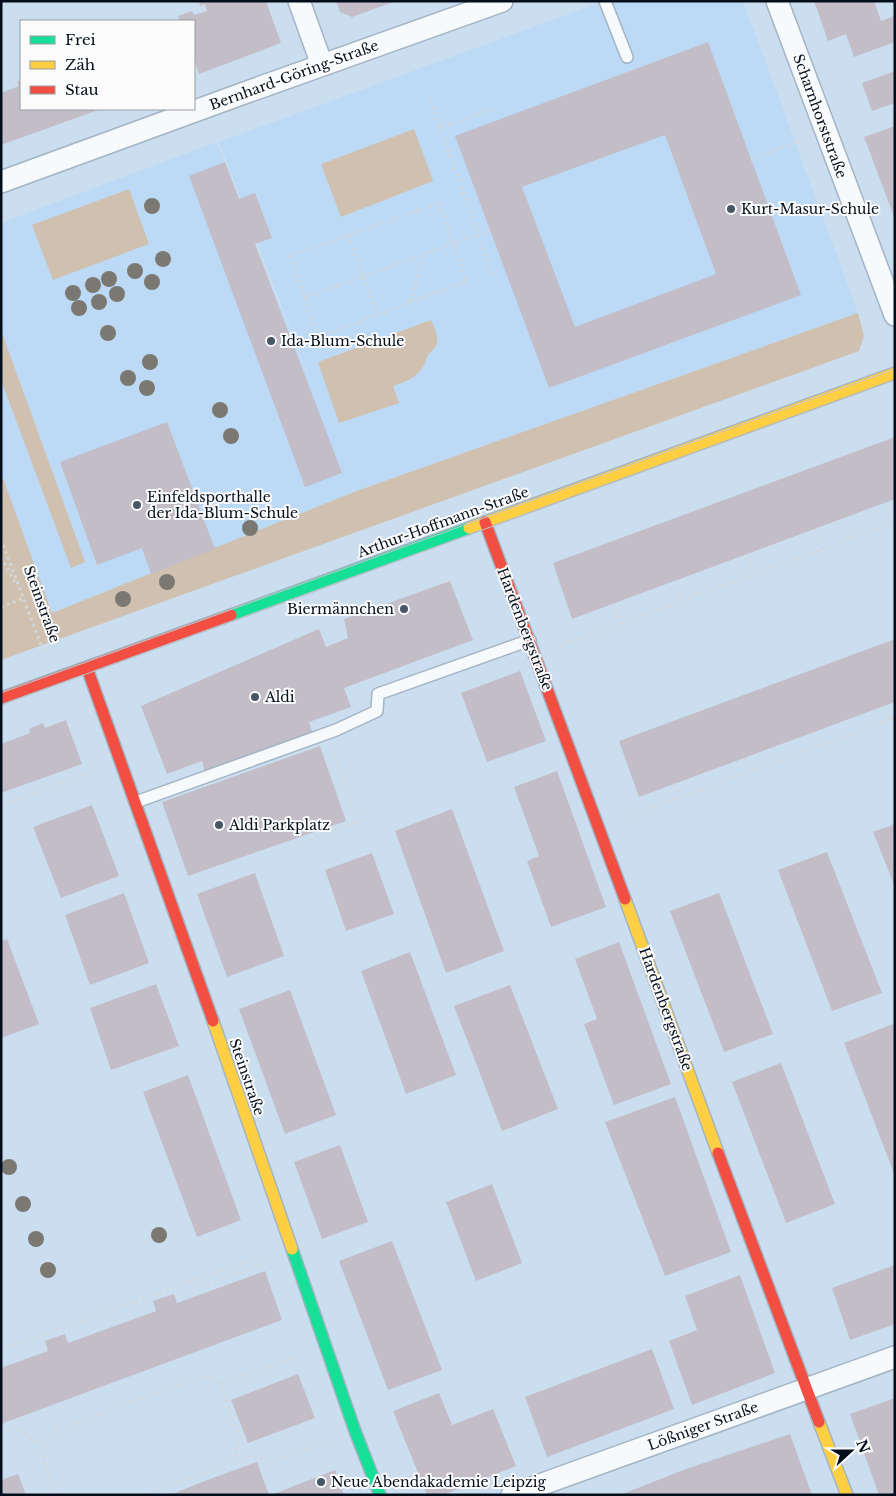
<svg xmlns="http://www.w3.org/2000/svg" width="896" height="1496" viewBox="0 0 896 1496" font-family="'Libre Baskerville',serif">
  <style>
    .built { fill: #bcdaf6 }
    .green { fill: #d0c0af }
    .building { fill: #c3bdc8; fill-rule: evenodd }
    .lines { fill: none; stroke-linecap: round; stroke-linejoin: round }
    .lane-casing { stroke: #a3b4c3; stroke-width: 14 }
    .street-casing { stroke: #a3b4c3; stroke-width: 24 }
    .fast-casing { stroke: #a3b4c3; stroke-width: 14 }
    .slow-casing { stroke: #a3b4c3; stroke-width: 14 }
    .jam-casing { stroke: #a3b4c3; stroke-width: 14 }
    .path { stroke: #d2d8dd; stroke-width: 3; stroke-dasharray: 2.5 4; stroke-linecap: butt }
    .lane { stroke: #f7fafd; stroke-width: 11 }
    .street { stroke: #f7fafd; stroke-width: 21 }
    .fast { stroke: #16e098; stroke-width: 11 }
    .slow { stroke: #ffcf43; stroke-width: 11 }
    .jam { stroke: #f24e42; stroke-width: 11 }
    .tram { stroke: #c0c5cb; stroke-width: 1 }
    .tree { fill: #7b7872 }
    .poi-dot { fill: #485766; stroke: #fbfbfb; stroke-width: 2 }
    .labels { text-anchor: middle; stroke-width: 4; stroke-linejoin: round; paint-order: stroke }
    .street-label { font-size: 14px; fill: #020e1b; stroke: #fbfbfb }
    .poi-label { font-size: 14px; fill: #020e1b; stroke: #fbfbfb; text-anchor: start }
  </style>
  <rect width="100%" height="100%" fill="#cbdef0"/>
  <polygon class="built" points="604,1 743,1 858,313 354,492 51,614 1,473 1,223 217,142 255,244 323,414 219,142"/>
  <g class="green">
    <polygon points="414,129 433,181 341,217 321,164"/>
    <polygon points="129,189 149,244 53,280 32,225"/>
    <polygon points="858,313 864,336 859,351 1,660 1,473 52,613 354,492"/>
    <path d="M431 320C435 329 441 340 434 349 432 351 430 352 428 355 426 358 426 362 424 365 417 378 407 381 393 386L399 403 339 423 318 362Z"/>
    <polygon points="1,330 85,562 71,568 1,380"/>
  </g>
  <g class="building">
    <polygon points="199,1 266,1 281,43 199,74 194,59 194,21 180,21 178,16 192,11 194,15 207,11 205,4 200,6"/>
    <polygon points="336,1 396,1 352,17 340,12"/>
    <polygon points="814,1 874,1 881,21 895,16 895,42 854,57 846,34 828,41"/>
    <path d="M708 42 801 295 549 388 455 136ZM665 135 716 274 575 327 522 187Z"/>
    <polygon points="895,71 895,103 872,111 862,83"/>
    <polygon points="21,80 21,109 101,109 1,145 1,93 19,86 17,82"/>
    <polygon points="895,126 895,219 864,137"/>
    <polygon points="225,162 239,199 255,193 272,238 255,244 342,473 305,487 189,176"/>
    <polygon points="167,422 215,549 151,574 142,548 97,565 60,462"/>
    <polygon points="895,437 895,499 572,619 553,563"/>
    <polygon points="450,581 473,640 344,688 351,707 309,722 312,732 205,772 202,761 167,774 141,706 319,629 326,647 348,638 344,619"/>
    <polygon points="895,639 895,702 639,797 619,741"/>
    <polygon points="520,671 546,741 487,762 461,693"/>
    <polygon points="66,720 82,764 1,793 1,744 30,733 29,729 43,723 45,728"/>
    <polygon points="320,746 346,821 188,876 162,802"/>
    <polygon points="557,771 606,907 551,927 527,861 539,856 514,787"/>
    <polygon points="92,805 119,876 61,898 33,827"/>
    <polygon points="452,809 504,951 446,973 395,831"/>
    <polygon points="895,824 895,887 873,832"/>
    <polygon points="827,852 882,993 832,1011 778,870"/>
    <polygon points="372,853 394,914 346,931 325,870"/>
    <polygon points="255,873 284,956 227,977 197,894"/>
    <polygon points="124,893 149,963 90,985 65,915"/>
    <polygon points="719,893 773,1034 724,1052 670,911"/>
    <polygon points="7,939 39,1024 1,1038 1,941"/>
    <polygon points="619,942 671,1084 614,1105 584,1024 597,1019 575,959"/>
    <polygon points="410,952 456,1075 406,1094 361,971"/>
    <polygon points="156,984 179,1046 111,1070 90,1008"/>
    <polygon points="510,985 558,1109 502,1131 454,1006"/>
    <polygon points="290,990 336,1115 285,1134 239,1009"/>
    <polygon points="893,1024 895,1029 895,1176 844,1043"/>
    <polygon points="781,1063 835,1204 786,1223 732,1082"/>
    <polygon points="188,1075 241,1220 197,1237 143,1092"/>
    <polygon points="675,1097 731,1252 665,1276 605,1122"/>
    <polygon points="340,1145 368,1222 322,1239 294,1162"/>
    <polygon points="492,1184 522,1263 476,1281 446,1202"/>
    <polygon points="392,1241 442,1370 388,1390 339,1261"/>
    <polygon points="895,1265 895,1324 850,1340 832,1288"/>
    <polygon points="265,1271 282,1320 1,1424 1,1368 48,1351 45,1341 65,1334 68,1343 156,1311 153,1301 174,1294 177,1303"/>
    <polygon points="740,1275 775,1373 692,1405 669,1341 697,1330 685,1296"/>
    <polygon points="652,1349 674,1409 547,1457 525,1397"/>
    <polygon points="298,1374 315,1418 248,1443 231,1400"/>
    <polygon points="439,1393 452,1425 493,1409 516,1466 443,1495 427,1495 393,1411"/>
    <polygon points="895,1398 895,1495 879,1495 850,1414"/>
    <polygon points="790,1434 812,1495 620,1495 686,1469"/>
    <polygon points="257,1462 269,1495 170,1495 202,1482"/>
    <polygon points="335,1470 344,1495 271,1495"/>
    <polygon points="18,1474 26,1495 1,1495 1,1480"/>
  </g>
  <g class="lines">
    <g class="lane-casing">
      <g id="lane">
        <polyline points="605,1 627,57"/>
        <polyline points="136,802 336,730 377,711 378,694 530,640"/>
      </g>
    </g>
    <g class="street-casing">
      <g id="street">
        <polyline points="299,1 322,65"/>
        <polyline points="777,1 895,315"/>
        <polyline points="1,182 247,92 502,1"/>
        <polyline points="512,1495 895,1357"/>
      </g>
    </g>
    <g class="fast-casing">
      <g id="fast">
        <polyline points="231,615 469,528"/>
        <polyline points="292,1249 355,1431 380,1495"/>
      </g>
    </g>
    <g class="slow-casing">
      <g id="slow">
        <polyline points="469,528 895,373"/>
        <polyline points="625,899 718,1153"/>
        <polyline points="213,1021 292,1249"/>
        <polyline points="819,1422 847,1495"/>
      </g>
    </g>
    <g class="jam-casing">
      <g id="jam">
        <polyline points="485,522 625,899"/>
        <polyline points="87,668 213,1021"/>
        <polyline points="1,698 231,615"/>
        <polyline points="718,1153 819,1422"/>
      </g>
    </g>
    <g class="path">
      <polyline points="431,100 492,275"/>
      <polyline points="441,128 495,108"/>
      <polyline points="751,160 803,139"/>
      <polygon points="439,203 467,281 319,337 290,256"/>
      <polyline points="348,235 378,315"/>
      <polyline points="305,298 490,230"/>
      <polyline points="410,302 424,254"/>
      <polyline points="885,503 892,523"/>
      <polyline points="814,529 822,549"/>
      <polyline points="1,539 44,653"/>
      <polyline points="747,554 754,574"/>
      <polyline points="1,557 17,586"/>
      <polyline points="677,580 684,600"/>
      <polyline points="612,604 619,624"/>
      <polyline points="1,607 24,598"/>
      <polyline points="560,646 895,522"/>
      <polyline points="883,706 889,720"/>
      <polyline points="814,732 820,746"/>
      <polyline points="744,758 749,771"/>
      <polyline points="675,783 680,797"/>
      <polyline points="1,806 97,770"/>
      <polyline points="623,818 895,718"/>
      <polyline points="297,844 358,821 333,752"/>
      <polyline points="190,1282 201,1287 264,1264"/>
      <polyline points="1,1350 262,1256"/>
      <polyline points="221,1384 300,1356"/>
      <polyline points="1,1432 15,1427 41,1445"/>
      <polyline points="235,1455 273,1460 329,1441"/>
      <polyline points="57,1495 46,1467 41,1445 56,1430 194,1379 211,1377 221,1384 240,1438 235,1455 221,1466 145,1495"/>
    </g>
    <use href="#lane" class="lane"/>
    <use href="#street" class="street"/>
    <use href="#fast" class="fast"/>
    <use href="#slow" class="slow"/>
    <use href="#jam" class="jam"/>
    <g class="tram">
      <polyline points="1,693 895,369"/>
      <polyline points="1,705 895,380"/>
    </g>
  </g>
  <g class="tree">
    <circle cx="152" cy="206" r="8"/>
    <circle cx="163" cy="259" r="8"/>
    <circle cx="135" cy="271" r="8"/>
    <circle cx="109" cy="279" r="8"/>
    <circle cx="152" cy="282" r="8"/>
    <circle cx="93" cy="285" r="8"/>
    <circle cx="73" cy="293" r="8"/>
    <circle cx="117" cy="294" r="8"/>
    <circle cx="99" cy="302" r="8"/>
    <circle cx="79" cy="308" r="8"/>
    <circle cx="108" cy="333" r="8"/>
    <circle cx="150" cy="362" r="8"/>
    <circle cx="128" cy="378" r="8"/>
    <circle cx="147" cy="388" r="8"/>
    <circle cx="220" cy="410" r="8"/>
    <circle cx="231" cy="436" r="8"/>
    <circle cx="250" cy="528" r="8"/>
    <circle cx="167" cy="582" r="8"/>
    <circle cx="123" cy="599" r="8"/>
    <circle cx="9" cy="1167" r="8"/>
    <circle cx="23" cy="1204" r="8"/>
    <circle cx="159" cy="1235" r="8"/>
    <circle cx="36" cy="1239" r="8"/>
    <circle cx="48" cy="1270" r="8"/>
  </g>
  <g class="poi-dot">
    <circle cx="731" cy="209" r="5"/>
    <circle cx="271" cy="341" r="5"/>
    <circle cx="137" cy="505" r="5"/>
    <circle cx="404" cy="609" r="5"/>
    <circle cx="255" cy="697" r="5"/>
    <circle cx="219" cy="825" r="5"/>
    <circle cx="321" cy="1482" r="5"/>
  </g>
  <g class="labels">
    <g class="street-label">
      <text transform="translate(294 75) rotate(-20)" y="5">Bernhard-Göring-Straße</text>
      <text transform="translate(820 116) rotate(70)" y="5">Scharnhorststraße</text>
      <text transform="translate(443 522) rotate(-20)" y="5">Arthur-Hoffmann-Straße</text>
      <text transform="translate(42 604) rotate(70)" y="5">Steinstraße</text>
      <text transform="translate(525 629) rotate(69)" y="5">Hardenbergstraße</text>
      <text transform="translate(666 1009) rotate(70)" y="5">Hardenbergstraße</text>
      <text transform="translate(247 1077) rotate(71)" y="5">Steinstraße</text>
      <text transform="translate(703 1426) rotate(-20)" y="5">Lößniger Straße</text>
    </g>
    <g class="poi-label">
      <text x="741" y="214">Kurt-Masur-Schule</text>
      <text x="281" y="346">Ida-Blum-Schule</text>
      <text x="147" y="502">Einfeldsporthalle<tspan x="147" dy="16">der Ida-Blum-Schule</tspan></text>
      <text x="394" y="614" text-anchor="end">Biermännchen</text>
      <text x="265" y="702">Aldi</text>
      <text x="229" y="830">Aldi Parkplatz</text>
      <text x="331" y="1487">Neue Abendakademie Leipzig</text>
    </g>
  </g>
  <rect width="896" height="1496" fill="none" stroke="#020e1b" stroke-width="5"/>
  <rect x="20" y="20" width="175" height="90" fill="#fbfbfb" stroke="#979ca1"/>
  <rect x="30" y="36" width="25" height="8" fill="#16e098" stroke="#979ca1"/>
  <text x="65" y="45" font-size="15" fill="#020e1b">Frei</text>
  <rect x="30" y="61" width="25" height="8" fill="#ffcf43" stroke="#979ca1"/>
  <text x="65" y="70" font-size="15" fill="#020e1b">Zäh</text>
  <rect x="30" y="86" width="25" height="8" fill="#f24e42" stroke="#979ca1"/>
  <text x="65" y="95" font-size="15" fill="#020e1b">Stau</text>
  <g transform="translate(851 1451) rotate(69)" stroke="#fbfbfb" stroke-width="4" paint-order="stroke">
  <path d="M0-4L9 19L0 12L-9 19Z" fill="#020e1b"/>
  <text y="-8" font-size="14" font-weight="bold" text-anchor="middle" fill="#020e1b">N</text>
  </g>
</svg>
